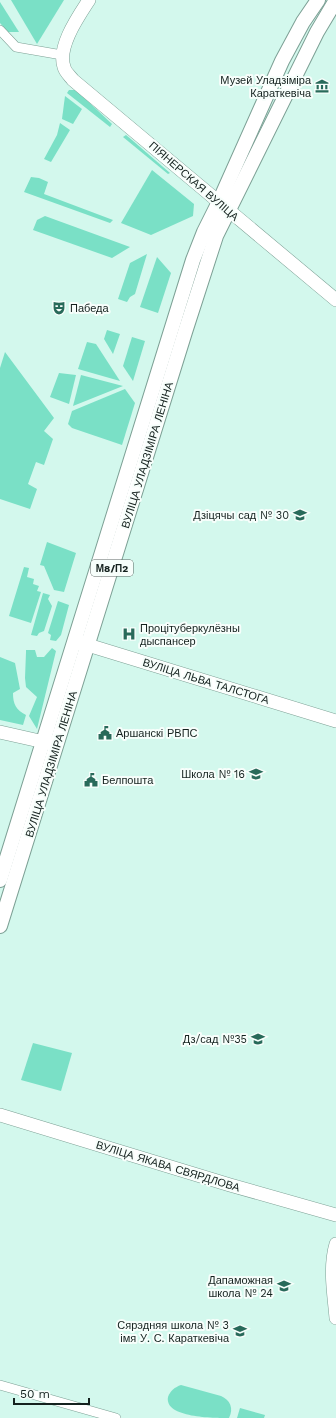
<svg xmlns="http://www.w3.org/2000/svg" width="336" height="1418" viewBox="0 0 336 1418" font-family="'Work Sans',sans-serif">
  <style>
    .green { fill: #7ae0c6 }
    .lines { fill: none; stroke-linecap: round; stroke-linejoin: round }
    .street-casing { stroke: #7da095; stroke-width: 10 }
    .secondary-casing { stroke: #7da095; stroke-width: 14 }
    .primary-casing { stroke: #7da095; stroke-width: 16 }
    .street { stroke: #fff; stroke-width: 9 }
    .secondary { stroke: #fff; stroke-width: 13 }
    .primary { stroke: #fff; stroke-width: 14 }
    .labels { text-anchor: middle; stroke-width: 4; stroke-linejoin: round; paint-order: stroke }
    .shield { fill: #f7fefb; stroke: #586360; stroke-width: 1 }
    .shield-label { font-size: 10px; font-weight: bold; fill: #14211e }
    .poi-label { font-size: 11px; fill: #14211e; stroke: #f7fefb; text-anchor: end }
    .street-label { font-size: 11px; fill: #14211e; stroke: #f7fefb }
  </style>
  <rect width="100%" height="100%" fill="#d3f8ed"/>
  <g class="green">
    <polygon points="11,0 64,0 37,44"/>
    <polygon points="0,2 19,32 8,32 0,23"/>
    <polygon points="69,90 76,90 112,124 110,127 67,93"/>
    <polygon points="65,96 82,109 73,124 62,119"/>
    <polygon points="60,123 70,130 51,162 44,159 57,135"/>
    <polygon points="126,135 132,140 170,173 168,174 123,137"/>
    <polygon points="152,170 194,204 193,216 151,235 121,223"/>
    <polygon points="31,177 39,178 48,182 44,194 113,220 110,223 24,192"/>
    <polygon points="45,216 130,247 112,258 33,230 37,220"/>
    <polygon points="147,254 135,294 130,297 127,302 118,299 130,263"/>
    <polygon points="157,257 171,273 158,313 140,307"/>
    <polygon points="107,330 120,334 113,354 104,339"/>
    <polygon points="132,337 145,341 133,381 123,366"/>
    <polygon points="87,342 96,344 120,381 78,369"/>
    <polygon points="5,352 54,418 44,431 53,439 44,465 36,462 28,484 37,489 30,509 0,499 0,368"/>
    <polygon points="59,373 76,375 69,404 50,397"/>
    <polygon points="81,375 123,386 73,406"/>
    <polygon points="125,389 135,403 122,445 72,428 68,424 72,411"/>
    <polygon points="47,542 76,553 64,592 54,590 44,566 40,565"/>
    <polygon points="24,567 29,568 27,577 34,579 33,584 39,586 37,591 41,592 31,623 9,616"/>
    <polygon points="43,593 50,595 48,599 52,606 44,631 39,633 37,636 31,635"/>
    <polygon points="58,601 69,605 61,635 56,641 50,640 51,635 48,633"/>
    <polygon points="52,648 56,651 37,729 29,716 37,697 26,687 25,678 26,652 26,650 35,650 37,657 44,657"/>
    <path d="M0 657 15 663 20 689 13 693C13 704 16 710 26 715L23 725 0 720Z"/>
    <polygon points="33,1043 72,1053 61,1091 21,1080"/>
    <path d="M181 1385 221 1396C230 1400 234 1408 229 1418 214 1418 164 1418 168 1397 170 1391 175 1387 181 1385Z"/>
    <polygon points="240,1408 265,1415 264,1418 237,1418"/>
  </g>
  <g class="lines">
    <g class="street-casing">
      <g id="street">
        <polyline points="0,30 16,47 62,55"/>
        <polyline points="0,1385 116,1418"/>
      </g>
    </g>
    <g class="secondary-casing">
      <g id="secondary">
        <path d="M89 0C78 17 57 47 64 67 65 72 70 76 73 80 161 153 248 227 336 300"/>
        <polyline points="78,642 336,721"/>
        <polyline points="0,732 53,744"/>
        <polyline points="0,1115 230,1185 336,1215"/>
        <path d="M336 1244C329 1268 334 1294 336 1318"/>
      </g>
    </g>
    <g class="primary-casing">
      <g id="primary">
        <polyline points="0,880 193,260 204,232 219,202 282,61 303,22 318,0"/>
        <polyline points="0,926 185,332 216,236 317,32 336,0"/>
      </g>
    </g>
    <use href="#street" class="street"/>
    <use href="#secondary" class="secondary"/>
    <use href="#primary" class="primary"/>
  </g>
  <defs>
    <g id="museum-bare" transform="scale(1.08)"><path d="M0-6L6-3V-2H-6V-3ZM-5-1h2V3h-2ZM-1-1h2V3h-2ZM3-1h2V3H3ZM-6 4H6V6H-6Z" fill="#286a5a" stroke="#f7fefb" stroke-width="2.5" paint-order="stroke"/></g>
    <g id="theatre-bare" transform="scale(1.08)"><path d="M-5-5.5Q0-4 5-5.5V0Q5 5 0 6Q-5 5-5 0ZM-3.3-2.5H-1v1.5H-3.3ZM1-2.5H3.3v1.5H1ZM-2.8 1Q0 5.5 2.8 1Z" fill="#286a5a" stroke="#f7fefb" stroke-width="2.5" paint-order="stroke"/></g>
    <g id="school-bare" transform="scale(1.08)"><path d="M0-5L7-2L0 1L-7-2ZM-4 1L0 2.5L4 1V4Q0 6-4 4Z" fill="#286a5a" stroke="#f7fefb" stroke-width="2.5" paint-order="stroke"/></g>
    <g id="hospital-bare" transform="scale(1.08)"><path d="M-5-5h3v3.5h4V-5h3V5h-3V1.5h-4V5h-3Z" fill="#286a5a" stroke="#f7fefb" stroke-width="2.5" paint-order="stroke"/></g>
    <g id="civic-bare" transform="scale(1.08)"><path d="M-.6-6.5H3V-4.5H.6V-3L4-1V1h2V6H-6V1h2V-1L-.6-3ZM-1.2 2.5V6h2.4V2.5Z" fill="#286a5a" stroke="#f7fefb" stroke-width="2.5" paint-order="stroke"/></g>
  </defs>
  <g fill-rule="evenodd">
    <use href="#museum-bare" x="322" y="86"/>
    <use href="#theatre-bare" x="59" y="308"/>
    <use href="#school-bare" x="300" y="515"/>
    <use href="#hospital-bare" x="129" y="634"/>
    <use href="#civic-bare" x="105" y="733"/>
    <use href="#school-bare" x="256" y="774"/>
    <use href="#civic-bare" x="91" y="780"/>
    <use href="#school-bare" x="258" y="1039"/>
    <use href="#school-bare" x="284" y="1286"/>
    <use href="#school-bare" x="240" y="1331"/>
  </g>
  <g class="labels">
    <rect class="shield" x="91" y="560" width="42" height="16" rx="3"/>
    <g class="shield-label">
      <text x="112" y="572">М8/П2</text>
    </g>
    <g class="poi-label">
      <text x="311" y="84">Музей Уладзіміра<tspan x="311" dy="13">Караткевіча</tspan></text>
      <text x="70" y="312" text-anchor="start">Пабеда</text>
      <text x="289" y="519">Дзіцячы сад № 30</text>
      <text x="140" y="632" text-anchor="start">Процітуберкулёзны<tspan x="140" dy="13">дыспансер</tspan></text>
      <text x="116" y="737" text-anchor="start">Аршанскі РВПС</text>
      <text x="245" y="778">Школа № 16</text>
      <text x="102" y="784" text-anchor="start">Белпошта</text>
      <text x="247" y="1043">Дз/сад №35</text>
      <text x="273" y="1284">Дапаможная<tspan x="273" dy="13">школа № 24</tspan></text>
      <text x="229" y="1329">Сярэдняя школа № 3<tspan x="229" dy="13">імя У. С. Караткевіча</tspan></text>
    </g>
    <g class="street-label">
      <text transform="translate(194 181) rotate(41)" y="4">ПІЯНЕРСКАЯ ВУЛІЦА</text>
      <text transform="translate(147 455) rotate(-73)" y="4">ВУЛІЦА УЛАДЗІМІРА ЛЕНІНА</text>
      <text transform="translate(206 681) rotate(17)" y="4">ВУЛІЦА ЛЬВА ТАЛСТОГА</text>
      <text transform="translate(51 764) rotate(-73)" y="4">ВУЛІЦА УЛАДЗІМІРА ЛЕНІНА</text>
      <text transform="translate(168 1166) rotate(17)" y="4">ВУЛІЦА ЯКАВА СВЯРДЛОВА</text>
    </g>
  </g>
  <path d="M14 1398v6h75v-6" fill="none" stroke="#14211e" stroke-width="2"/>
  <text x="20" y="1398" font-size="12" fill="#14211e" stroke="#f7fefb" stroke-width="3" paint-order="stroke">50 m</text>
</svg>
